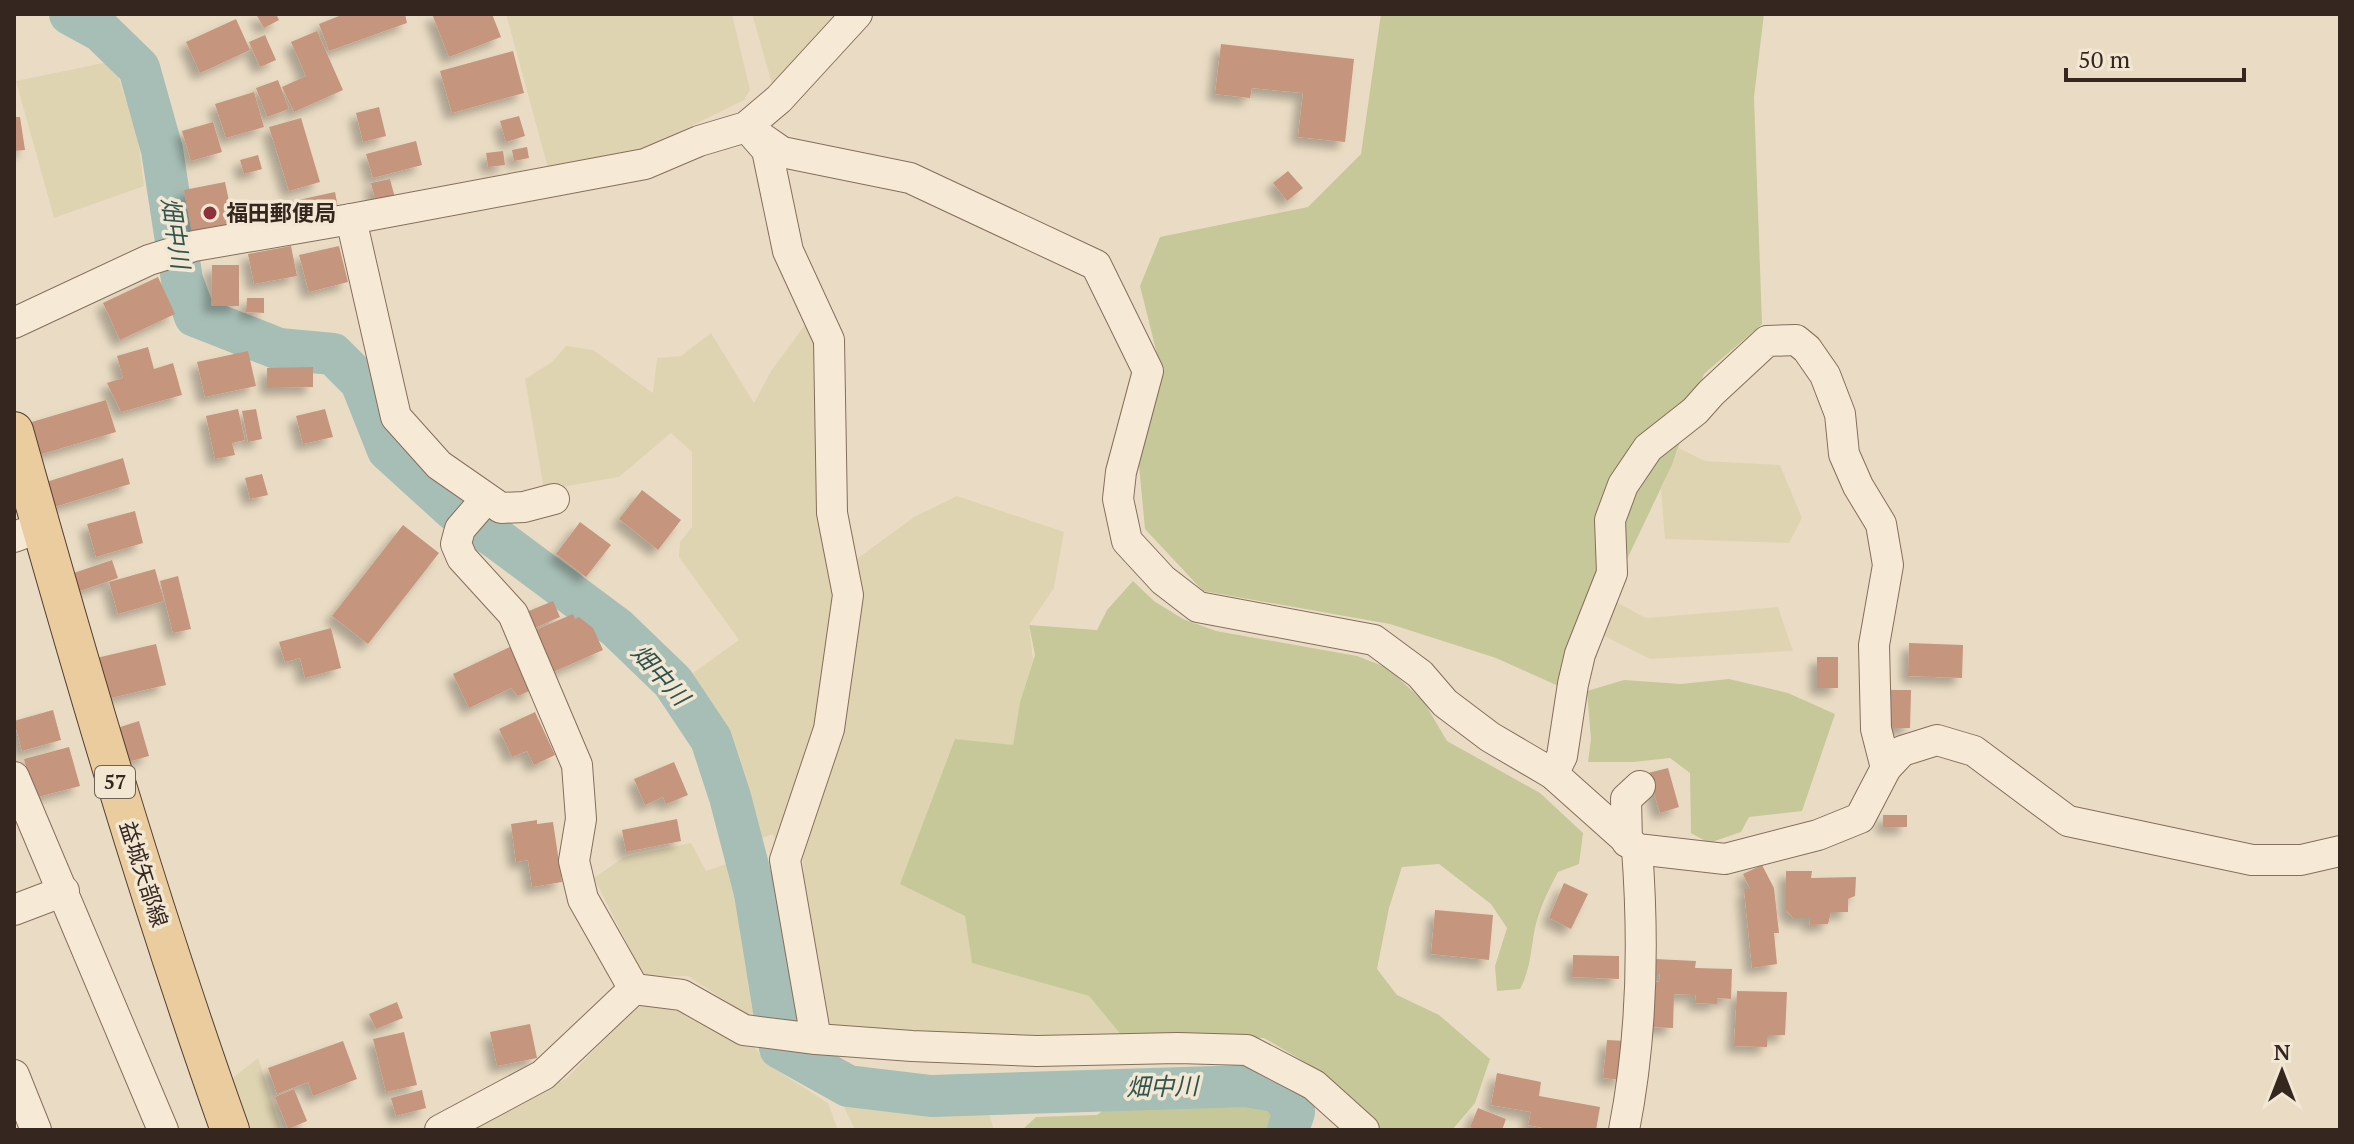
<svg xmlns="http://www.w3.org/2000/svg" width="2354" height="1144" viewBox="0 0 2354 1144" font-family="'PT Serif','Noto Sans JP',serif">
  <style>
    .farmland { fill: #dfd4b2 }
    .green { fill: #c6c899 }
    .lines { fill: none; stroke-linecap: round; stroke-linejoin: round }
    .river { stroke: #a6beb5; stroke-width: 42 }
    .building { fill: #c6957d; filter: url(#shadow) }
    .minor-casing { stroke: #846e5c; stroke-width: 32 }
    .major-casing { stroke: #523d30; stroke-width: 40 }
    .minor { stroke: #f6ead7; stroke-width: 30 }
    .major { stroke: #ebcc9f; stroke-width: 38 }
    .poi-dot { fill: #8e313a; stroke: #f2e7d3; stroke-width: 3 }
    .labels { text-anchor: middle; stroke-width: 7; stroke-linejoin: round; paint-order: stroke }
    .shield { fill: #f2e7d3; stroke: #6e6155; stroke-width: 2 }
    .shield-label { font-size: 20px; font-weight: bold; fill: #35271f }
    .poi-label { font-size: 22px; font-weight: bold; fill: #35271f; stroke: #f2e7d3; text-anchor: start }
    .street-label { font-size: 22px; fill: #35271f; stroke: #f2e7d3 }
    .water-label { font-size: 24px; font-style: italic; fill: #2f534e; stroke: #f2e7d3 }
  </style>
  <defs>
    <filter id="shadow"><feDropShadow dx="-7" dy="7" stdDeviation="4" flood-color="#0004"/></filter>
  </defs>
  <rect width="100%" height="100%" fill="#eadcc4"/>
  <g class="farmland">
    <polygon points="506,14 732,14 750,90 744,100 643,150 549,172"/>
    <polygon points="752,14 836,14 772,84"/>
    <polygon points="113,61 138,138 144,186 54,218 16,81"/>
    <polygon points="810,318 816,326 842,600 825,728 778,846 773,834 762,838 717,715 686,678 739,640 679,557 680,542 692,527 692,452 671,433 619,477 544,490 525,379 552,362 566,346 593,350 653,393 657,358 681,356 711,333 754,403 771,371"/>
    <polygon points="1679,448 1705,461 1780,465 1802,518 1789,543 1665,539 1661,490"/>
    <polygon points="957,496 1064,532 1054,588 1029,625 1033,660 1020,702 1013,745 1003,745 965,916 973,963 1089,996 1122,1036 1000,1039 821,1028 795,872 804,873 801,843 850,564 914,517"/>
    <polygon points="1614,601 1646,618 1778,607 1793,651 1650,659 1600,634"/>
    <polygon points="691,843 706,871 735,861 761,1014 747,1015 688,976 644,977 594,878 624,857"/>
    <polygon points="649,1001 673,1001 755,1048 767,1064 828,1103 838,1130 469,1130 567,1078 631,1012"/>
    <polygon points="258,1058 281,1130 246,1130 230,1080"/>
    <polygon points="837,1092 915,1104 987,1107 994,1130 855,1130"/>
  </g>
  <g class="green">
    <polygon points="1381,14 1764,14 1754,97 1762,324 1704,374 1672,465 1565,689 1496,658 1390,624 1203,591 1145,529 1139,465 1161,370 1140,286 1160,237 1308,207 1361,154"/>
    <path d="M1133 581 1154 601 1183 619 1216 631 1357 656 1388 668 1424 702 1447 741 1540 793 1583 833 1579 864 1558 872C1550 887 1542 903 1537 920 1530 945 1533 964 1520 989L1497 991 1495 966 1507 928 1491 904 1439 864 1402 867 1389 908 1377 969 1397 995 1439 1015 1490 1059 1475 1103 1452 1130H1372L1334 1095 1308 1064 1264 1038 1122 1036 1089 996 972 963 965 916 900 884 955 739 1013 745 1020 702 1035 655 1029 625 1097 630 1107 610Z"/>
    <polygon points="1729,679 1788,693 1835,714 1802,811 1749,817 1741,832 1709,843 1691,833 1690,773 1670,758 1633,762 1588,762 1591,739 1587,691 1624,680 1681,684"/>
    <polygon points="1247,1092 1275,1096 1284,1116 1279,1130 1022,1130 1036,1117 1097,1115 1120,1098"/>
  </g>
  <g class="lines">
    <polyline class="river" points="70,14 101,31 139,68 162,150 182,280 195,316 279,349 333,354 361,382 388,450 454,510 496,538 617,628 673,682 711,739 730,797 755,893 780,1048 848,1086 931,1096 1247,1086 1280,1092 1294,1112 1288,1130"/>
  </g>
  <g class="building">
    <polygon points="256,14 276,14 279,20 264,28"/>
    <polygon points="344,14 405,14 407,23 329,51 319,24"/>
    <polygon points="432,14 492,14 501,37 449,57"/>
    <polygon points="236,19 250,50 200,73 186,42"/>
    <polygon points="317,31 343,90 294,112 282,87 306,76 291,42"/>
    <polygon points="265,35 276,60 260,67 249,42"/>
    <polygon points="1221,44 1354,59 1345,142 1298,137 1303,93 1252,88 1250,98 1215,94"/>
    <polygon points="513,51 524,93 452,113 440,71"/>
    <polygon points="278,80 289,109 267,117 256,88"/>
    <polygon points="254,92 264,127 226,138 215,104"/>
    <polygon points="379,107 386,136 363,142 356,113"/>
    <polygon points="519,116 525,136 506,142 500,121"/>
    <polygon points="14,117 20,117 25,150 14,151"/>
    <polygon points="301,118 320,182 289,191 269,127"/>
    <polygon points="213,122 222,152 191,161 182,131"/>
    <polygon points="416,141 422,165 373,178 366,154"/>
    <polygon points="527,147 529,158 514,161 512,150"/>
    <polygon points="503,151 505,165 488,167 486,153"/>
    <polygon points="258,155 262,169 244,174 240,160"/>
    <polygon points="1288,171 1303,188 1287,201 1273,183"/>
    <polygon points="390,179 395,198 376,203 371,183"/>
    <polygon points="225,182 234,225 192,233 184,190"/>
    <polygon points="335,192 338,208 293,218 289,202"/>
    <polygon points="291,246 297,276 254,284 248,254"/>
    <polygon points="339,246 348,282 309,292 299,255"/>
    <polygon points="212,265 239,265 239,306 211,306"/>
    <polygon points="158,277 175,314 120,340 103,303"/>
    <polygon points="247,298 264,298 264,313 246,312"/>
    <polygon points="148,347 154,369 173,363 182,395 121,412 107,383 123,378 117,356"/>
    <polygon points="248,351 256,386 205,397 197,362"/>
    <polygon points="313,367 313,387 267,388 267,368"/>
    <polygon points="106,400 116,432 35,456 25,424"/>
    <polygon points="238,409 245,440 232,443 235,455 215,459 206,416"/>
    <polygon points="256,409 262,439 248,442 242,411"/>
    <polygon points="325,409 333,437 303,444 296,416"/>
    <polygon points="123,458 130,484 51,508 43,483"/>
    <polygon points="262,474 268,495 250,499 245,478"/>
    <polygon points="642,490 681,520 658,550 619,519"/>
    <polygon points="135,511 143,543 96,557 87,524"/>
    <polygon points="580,522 611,545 586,577 556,554"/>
    <polygon points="403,525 439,553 368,644 332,616"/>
    <polygon points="112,560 118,578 71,594 65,576"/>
    <polygon points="155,569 164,601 118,614 109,582"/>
    <polygon points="178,576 191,629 173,633 160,581"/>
    <polygon points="553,601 560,617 530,630 524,613"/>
    <polygon points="573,614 575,619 579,617 593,628 603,650 544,676 526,634"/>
    <polygon points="331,628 341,668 305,678 300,658 285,662 279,642"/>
    <polygon points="1909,643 1963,645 1962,678 1908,676"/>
    <polygon points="156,644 166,685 98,701 88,660"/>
    <polygon points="514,645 534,689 518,696 511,688 469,708 453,674"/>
    <rect x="1817" y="657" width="21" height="31"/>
    <polygon points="1886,690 1911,690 1910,728 1885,728"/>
    <polygon points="53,710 61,740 22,751 14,721"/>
    <polygon points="535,712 555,755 534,765 527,751 512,757 499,729"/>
    <polygon points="139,721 149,756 121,764 111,730"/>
    <polygon points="69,747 80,786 34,798 24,759"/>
    <polygon points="674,762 688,795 666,804 663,797 645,805 634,779"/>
    <polygon points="1668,768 1679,807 1660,813 1648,773"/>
    <rect x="1883" y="815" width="24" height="12"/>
    <polygon points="677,819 681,841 626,852 622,830"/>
    <polygon points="537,820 537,824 553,822 562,882 532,887 528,860 516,862 511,824"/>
    <polygon points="1762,865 1774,888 1779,933 1774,933 1777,964 1752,968 1744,889 1750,889 1743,874"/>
    <polygon points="1786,871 1812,871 1811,878 1856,877 1855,896 1848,899 1848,912 1831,912 1828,924 1810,925 1809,918 1793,918 1786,910"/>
    <polygon points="1564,883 1588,894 1571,929 1549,918"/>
    <polygon points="1435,910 1493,915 1489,960 1431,954"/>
    <polygon points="1573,955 1619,956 1619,979 1572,977"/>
    <polygon points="1655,959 1696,961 1695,968 1732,969 1731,999 1717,998 1717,1004 1695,1003 1696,995 1674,994 1673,1028 1650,1027 1652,981 1659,982 1660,974 1654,974"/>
    <polygon points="1737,991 1787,992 1785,1035 1768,1035 1767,1047 1734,1046"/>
    <polygon points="397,1002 403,1018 376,1029 369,1014"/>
    <polygon points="530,1024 537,1058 497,1066 490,1032"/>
    <polygon points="404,1032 417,1085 386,1092 373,1039"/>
    <polygon points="1607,1040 1626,1041 1622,1080 1603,1078"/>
    <polygon points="343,1041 357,1079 313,1096 308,1082 277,1094 268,1068"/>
    <polygon points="1497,1073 1541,1082 1539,1096 1600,1107 1596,1130 1553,1130 1528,1125 1531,1112 1491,1105"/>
    <polygon points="294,1089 307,1121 288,1129 275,1097"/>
    <polygon points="422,1090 426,1108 396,1116 391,1098"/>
    <polygon points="1478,1108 1506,1119 1502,1130 1476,1130 1470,1127"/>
  </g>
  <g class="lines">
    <g class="minor-casing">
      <g id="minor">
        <polyline points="746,127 782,152 910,178 1096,265 1148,371 1121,472 1118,499 1127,541 1163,580 1198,607 1374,640 1420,674 1445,703 1490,737 1553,774 1637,849 1725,859 1818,835 1860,818 1886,768 1902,751 1937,740 1974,751 2068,821 2252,860 2301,860 2340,851"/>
        <polyline points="753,134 767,150 788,251 829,340 832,513 848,595 829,729 785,860 816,1039"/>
        <polyline points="351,219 396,417 439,465 501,508 524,507 554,499"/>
        <polyline points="14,323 149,260 194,246 351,219 645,164 699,141 746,127 779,99 857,14"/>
        <polyline points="486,499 460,529 456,544 462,558 513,614 577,765 581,819 574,861 583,899 634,989"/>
        <polyline points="14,537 41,527"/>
        <polyline points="1553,774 1562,756 1573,684 1580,654 1612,573 1610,520 1623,485 1648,448 1695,411 1711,393 1767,341 1796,340 1807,349 1825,375 1840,414 1844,454 1858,486 1881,524 1888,565 1874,645 1876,729 1886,768"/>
        <polyline points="14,777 163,1130"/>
        <polyline points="1627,842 1626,799 1640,786"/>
        <polyline points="14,910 64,891"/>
        <polyline points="14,1075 36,1130"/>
        <polyline points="440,1130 543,1075 634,989 682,995 744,1030 816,1039 912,1046 1037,1051 1178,1048 1247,1050 1314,1085 1364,1130"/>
        <path d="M1624 1130C1642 1039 1644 942 1637 849"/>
      </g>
    </g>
    <g class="major-casing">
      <path id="major" d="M14 431C80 666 148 900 230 1130"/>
    </g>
    <use href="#minor" class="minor"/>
    <use href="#major" class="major"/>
  </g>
  <circle class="poi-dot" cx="210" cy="213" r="8"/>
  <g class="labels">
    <rect class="shield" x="95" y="766" width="40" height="32" rx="6"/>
    <g class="shield-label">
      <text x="115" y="789">57</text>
    </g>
    <g class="poi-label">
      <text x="226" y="221">福田郵便局</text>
    </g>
    <g class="street-label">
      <text transform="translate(144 874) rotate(72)" y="8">益城矢部線</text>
    </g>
    <g class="water-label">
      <text transform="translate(175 233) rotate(81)" y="8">畑中川</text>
      <text transform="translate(660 675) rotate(48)" y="8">畑中川</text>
      <text transform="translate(1162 1087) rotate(-1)" y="8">畑中川</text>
    </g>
  </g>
  <rect width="2354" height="1144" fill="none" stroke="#35271f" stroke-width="32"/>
  <g transform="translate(2282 1072)" stroke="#f2e7d3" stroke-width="6" paint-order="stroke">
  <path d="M0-6L14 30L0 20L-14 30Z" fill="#35271f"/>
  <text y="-12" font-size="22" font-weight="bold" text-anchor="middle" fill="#35271f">N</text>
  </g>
  <path d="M2066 68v12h178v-12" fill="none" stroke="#35271f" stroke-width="4"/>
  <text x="2078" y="68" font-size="24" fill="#35271f" stroke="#f2e7d3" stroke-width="6" paint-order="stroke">50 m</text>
</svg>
